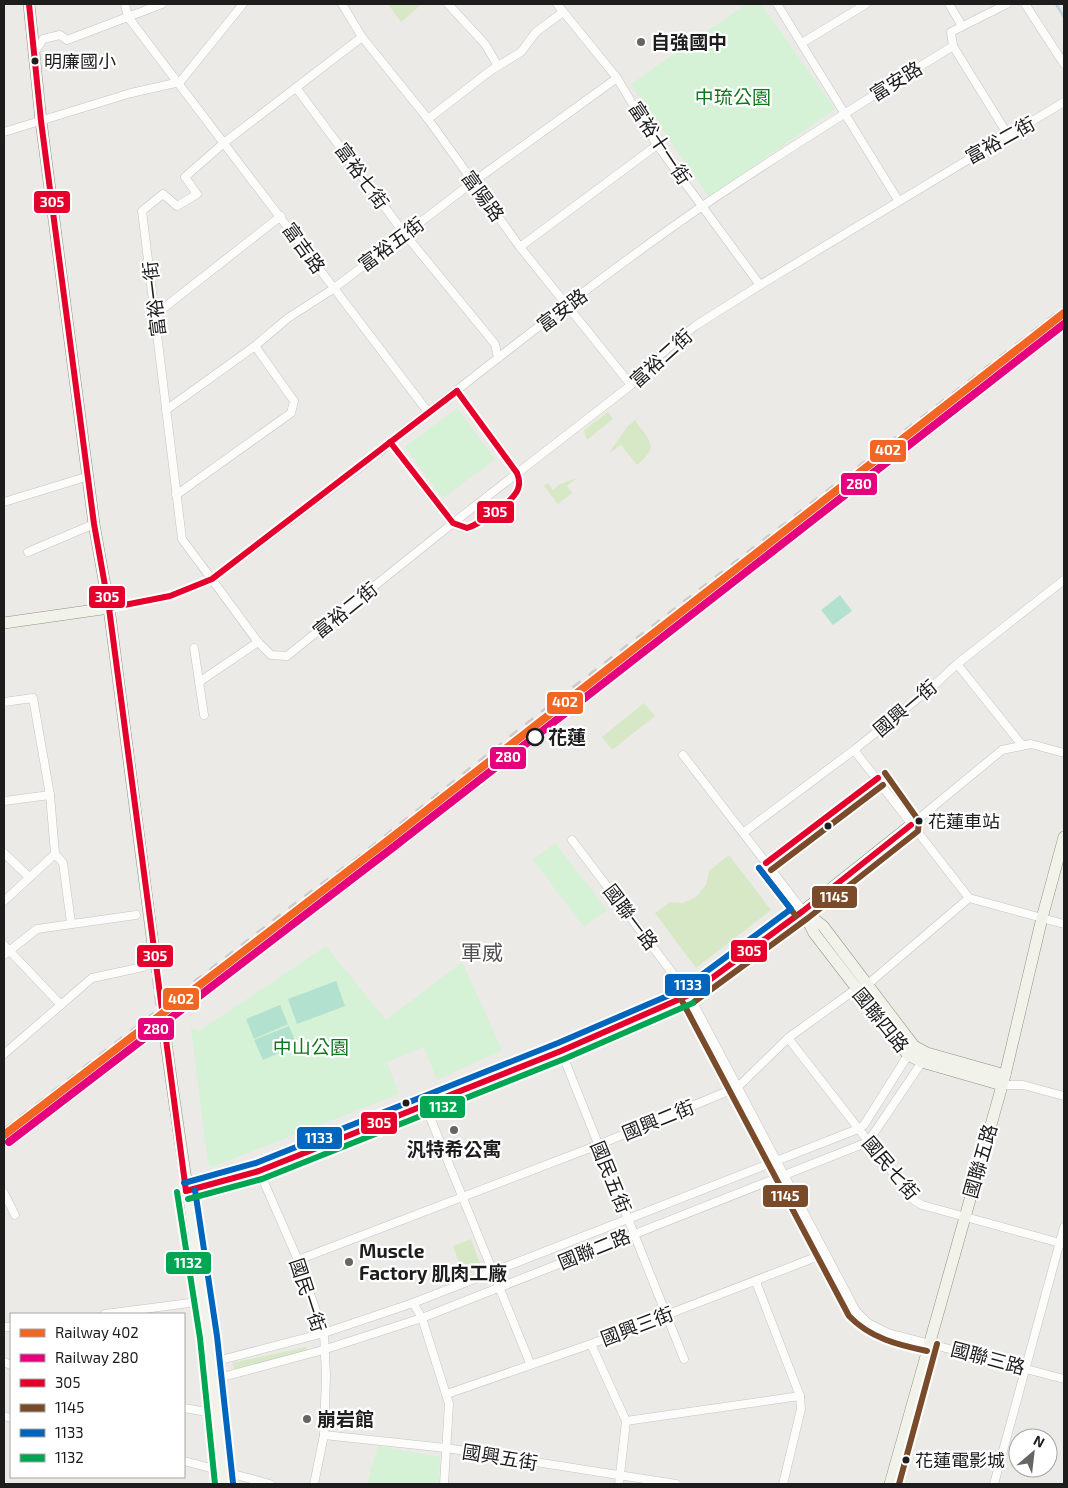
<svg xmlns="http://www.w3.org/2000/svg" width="1068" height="1488" viewBox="0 0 1068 1488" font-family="'Exo 2','Noto Sans TC',sans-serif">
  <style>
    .grass { fill: #d7e8c6 }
    .park { fill: #d5f1d6 }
    .pitch { fill: #b3e1cf }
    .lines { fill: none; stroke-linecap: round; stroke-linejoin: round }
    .stream { stroke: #bbd5de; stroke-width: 2.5 }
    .secondary-tunnel { stroke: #c3c1be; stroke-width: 11; stroke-dasharray: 11 5.5; stroke-linecap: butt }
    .street-casing { stroke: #c4c4c2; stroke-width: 9 }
    .secondary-casing { stroke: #92947f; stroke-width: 12 }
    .street { stroke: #fcfcfb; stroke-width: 8 }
    .secondary { stroke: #f1f2ea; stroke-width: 11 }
    .rail { stroke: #cacac9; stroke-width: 2.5; stroke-dasharray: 10 10; stroke-linecap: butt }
    .bus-1-casing { stroke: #fff; stroke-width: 10 }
    .bus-2-casing { stroke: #fff; stroke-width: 10 }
    .bus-3-casing { stroke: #fff; stroke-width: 10 }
    .bus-4-casing { stroke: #fff; stroke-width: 10 }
    .bus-1 { stroke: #e4002b; stroke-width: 6 }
    .bus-2 { stroke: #7a4b2a; stroke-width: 6 }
    .bus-3 { stroke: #0065bd; stroke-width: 6 }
    .bus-4 { stroke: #00a651; stroke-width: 6 }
    .rail-1-casing { stroke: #fff; stroke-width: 11 }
    .rail-2-casing { stroke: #fff; stroke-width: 11 }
    .rail-1 { stroke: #f26522; stroke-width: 8 }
    .rail-2 { stroke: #e5007d; stroke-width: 8 }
    .poi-dot { fill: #656563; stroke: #fff; stroke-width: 2 }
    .bus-dot { fill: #1d1d1d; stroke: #fff; stroke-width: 2 }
    .stop-dot { fill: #fff; stroke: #1d1d1d; stroke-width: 2.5 }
    .labels { text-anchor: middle; stroke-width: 4.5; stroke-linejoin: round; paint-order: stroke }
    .bus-label { font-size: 18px; fill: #1d1d1d; stroke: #fff; text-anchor: start }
    .poi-label { font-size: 19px; font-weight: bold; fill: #1d1d1d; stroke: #fff; text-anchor: start }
    .street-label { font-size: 19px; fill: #1d1d1d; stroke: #fff }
    .park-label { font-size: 19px; fill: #11761d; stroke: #fff }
    .stop-label { font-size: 19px; font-weight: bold; fill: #1d1d1d; stroke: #fff; text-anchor: start }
    .quarter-label { font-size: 21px; fill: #505050; stroke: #fff }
    .line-badge { stroke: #fff; stroke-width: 2 }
    .badge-label { font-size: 14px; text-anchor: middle; font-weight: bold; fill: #fff }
  </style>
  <rect width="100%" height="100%" fill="#eceae6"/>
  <g class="grass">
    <polygon points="388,4 422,4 401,22"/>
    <polygon points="608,412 613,419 587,440 584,430"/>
    <path d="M635 420C649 441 661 446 637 465L621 445 609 453 627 427Z"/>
    <polygon points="577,478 567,486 572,493 558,504 544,486 548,483 553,490 560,484"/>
    <polygon points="644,703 655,716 612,750 602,737"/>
    <polygon points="729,855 771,910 696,968 655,913 670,902 683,903 696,897 706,885 709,871"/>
    <polygon points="471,1239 480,1264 474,1272 463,1275 453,1246"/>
    <polygon points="306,1347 309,1353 235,1369 232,1363"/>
  </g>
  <g class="park">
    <polygon points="746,4 761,4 835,109 709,197 631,84"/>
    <polygon points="457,408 495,459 443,498 405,447"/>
    <polygon points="555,843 607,910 584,927 533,860"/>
    <polygon points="326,946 386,1020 462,962 502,1050 437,1080 424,1047 387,1062 399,1094 212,1167 208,1163 191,1028 199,1031"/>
    <polygon points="378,1446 440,1457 439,1484 367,1484"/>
  </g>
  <g class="pitch">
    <polygon points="840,595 852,611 833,625 821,610"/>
    <polygon points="336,981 345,1006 297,1024 288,999"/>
    <polygon points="280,1005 288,1024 254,1039 246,1019"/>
    <polygon points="289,1026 297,1045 263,1060 254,1040"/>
  </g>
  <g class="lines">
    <polyline class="stream" points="1056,4 1064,17"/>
    <polyline class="secondary-tunnel" points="153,945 166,1042"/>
    <g class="street-casing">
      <g id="street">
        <polyline points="125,4 128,17 428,412"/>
        <polyline points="342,4 362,37 428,119 520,247 631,385"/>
        <polyline points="448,4 485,44 498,66"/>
        <polyline points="557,4 617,78 657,145 760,285"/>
        <polyline points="777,4 898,200"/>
        <polyline points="949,4 962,26"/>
        <polyline points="1025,4 1064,64"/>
        <polyline points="362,37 225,142 185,177 197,194 177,206 163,194 142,211 182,539 258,642 271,655 287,656 453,523 631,385 632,378 695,326 760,285 1064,102"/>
        <polyline points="802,43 866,4"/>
        <polyline points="953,46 1008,135"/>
        <polyline points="35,52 43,39 60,35 67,40 162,4"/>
        <polyline points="297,89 404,233 495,344 498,358"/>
        <polyline points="428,119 490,71 521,52 536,32 563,12"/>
        <polyline points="4,132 131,93 180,82 243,4"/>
        <polyline points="520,247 657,145"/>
        <polyline points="156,314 281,216"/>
        <polyline points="166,410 255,346 288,318 333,289 473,182 617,78"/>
        <path d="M390 442 453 523C457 525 462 528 467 528 476 528 512 499 517 492 521 485 519 480 517 473L457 391"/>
        <polyline points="176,495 291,413 294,401 255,346"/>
        <polyline points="4,502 89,476"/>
        <polyline points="28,552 94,524"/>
        <path d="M109 608 170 596 212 579 379 453 390 442C494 362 596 279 704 205 785 150 869 98 953 46L951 32 1007 4"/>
        <polyline points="194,648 204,715"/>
        <polyline points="957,664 1022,745"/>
        <polyline points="199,682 258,642"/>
        <polyline points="4,702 33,698 50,795 55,854 63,863 71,923"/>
        <polyline points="854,750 969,898 1064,924"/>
        <polyline points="683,755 803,911"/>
        <polyline points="4,801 50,795"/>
        <polyline points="911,825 1002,750 1031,744 1064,753"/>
        <polyline points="743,833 854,750 931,688 957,664 1064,580"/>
        <polyline points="572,840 689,995 856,1311 868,1323 888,1333 1064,1379"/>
        <polyline points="4,853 29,877"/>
        <polyline points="4,901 55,854"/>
        <polyline points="4,945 61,1005"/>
        <polyline points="4,955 37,929 136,915"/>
        <polyline points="788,1038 914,1200 922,1205 1064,1244"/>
        <polyline points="561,1051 684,1359"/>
        <polyline points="4,1054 92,978 143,967"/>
        <polyline points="1002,1085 1023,1085 1064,1096"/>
        <polyline points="425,1105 530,1363"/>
        <polyline points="259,1171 298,1260 324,1333 326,1376 324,1435 314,1484"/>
        <polyline points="4,1193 15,1215"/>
        <polyline points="298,1260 598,1145 738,1087 788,1038 856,989 867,985 969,898"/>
        <polyline points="756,1282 800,1396 801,1409 783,1484"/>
        <polyline points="413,1303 422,1318 449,1404 444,1484"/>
        <polyline points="105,1314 205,1301"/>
        <polyline points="4,1327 11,1327"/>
        <polyline points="591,1344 626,1421 619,1484"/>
        <polyline points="4,1362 11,1365"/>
        <polyline points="213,1362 324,1333 413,1303 858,1129 864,1125 910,1052"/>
        <polyline points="215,1379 323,1350 422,1318 868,1142 924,1059"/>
        <polyline points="447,1394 591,1344 824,1254"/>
        <polyline points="184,1408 218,1414"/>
        <polyline points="4,1416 11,1418"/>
        <polyline points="626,1421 800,1396"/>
        <polyline points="324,1435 446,1448 676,1484"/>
        <polyline points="184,1461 270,1484"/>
        <polyline points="994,1484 1064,1227"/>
      </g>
    </g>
    <g class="secondary-casing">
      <g id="secondary">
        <polyline points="29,4 41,121 94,524 109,608 153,945"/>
        <polyline points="4,623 109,608"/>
        <polyline points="803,911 814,933 908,1055 922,1062 1002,1085"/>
        <polyline points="806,913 823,926 914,1046 927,1053 1005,1075"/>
        <path d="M166 1042C186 1190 213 1336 224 1484"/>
        <polyline points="186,1191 259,1171 561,1051 689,995 803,911 911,825"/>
        <polyline points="890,1484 1005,1075 1042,918 1064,837"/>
      </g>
    </g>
    <use href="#street" class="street"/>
    <use href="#secondary" class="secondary"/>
    <polyline class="rail" points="4,1129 302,898 358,857 541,712 1064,307"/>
    <g class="bus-1-casing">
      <g id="bus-1">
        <polyline points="29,4 41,121 94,524 109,608 186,1191"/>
        <path d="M390 442 453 523 467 528C480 524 514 501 518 489 520 484 519 478 517 473L457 391"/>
        <polyline points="109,608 170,596 212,579 457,391"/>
        <polyline points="766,863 878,778"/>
        <polyline points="186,1191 259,1171 561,1051 689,995 803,911 911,825"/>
      </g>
    </g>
    <g class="bus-2-casing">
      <g id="bus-2">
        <polyline points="759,868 796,916"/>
        <polyline points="771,870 883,785"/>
        <path d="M681 999 849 1316C870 1338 898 1345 927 1351"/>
        <polyline points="694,1002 808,918 918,831 919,821 885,773"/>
        <polyline points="899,1484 937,1344"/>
      </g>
    </g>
    <g class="bus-3-casing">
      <g id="bus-3">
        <polyline points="184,1183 256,1163 558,1043 665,997 684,988 791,909 759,868"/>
        <polyline points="195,1190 217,1336 233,1483"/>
      </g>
    </g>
    <g class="bus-4-casing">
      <g id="bus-4">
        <polyline points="177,1192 200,1338 215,1484"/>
        <polyline points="188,1199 262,1179 564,1059 693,1003"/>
      </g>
    </g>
    <use href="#bus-1" class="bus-1"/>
    <use href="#bus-2" class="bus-2"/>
    <use href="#bus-3" class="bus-3"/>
    <use href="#bus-4" class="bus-4"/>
    <g class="rail-1-casing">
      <polyline id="rail-1" points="4,1135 386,842 1064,313"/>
    </g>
    <g class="rail-2-casing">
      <polyline id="rail-2" points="9,1142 391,849 1064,324"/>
    </g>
    <use href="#rail-1" class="rail-1"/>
    <use href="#rail-2" class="rail-2"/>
  </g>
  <g class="poi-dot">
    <circle cx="641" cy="42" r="5"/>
    <circle cx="454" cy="1130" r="5"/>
    <circle cx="349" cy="1262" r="5"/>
    <circle cx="307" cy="1419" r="5"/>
  </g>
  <g class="bus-dot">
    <circle cx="35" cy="61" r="4.5"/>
    <circle cx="919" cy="821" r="4.5"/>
    <circle cx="828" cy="826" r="4.5"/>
    <circle cx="406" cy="1103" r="4.5"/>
    <circle cx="906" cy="1460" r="4.5"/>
  </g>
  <circle class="stop-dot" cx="535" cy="737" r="8"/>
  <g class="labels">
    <g class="bus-label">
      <text x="44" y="68">明廉國小</text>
      <text x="928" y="828">花蓮車站</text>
      <text x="915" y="1467">花蓮電影城</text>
    </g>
    <g class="poi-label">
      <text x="651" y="49">自強國中</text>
      <text x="454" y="1156" text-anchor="middle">汎特希公寓</text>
      <text x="359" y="1258">Muscle<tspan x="359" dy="22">Factory 肌肉工廠</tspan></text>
      <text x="317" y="1426">崩岩館</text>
    </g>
    <g class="street-label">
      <text transform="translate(896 81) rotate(-32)" y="7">富安路</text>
      <text transform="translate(1000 140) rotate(-29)" y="7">富裕二街</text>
      <text transform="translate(660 143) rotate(56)" y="7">富裕十一街</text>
      <text transform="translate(362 176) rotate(54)" y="7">富裕七街</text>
      <text transform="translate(483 196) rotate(54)" y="7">富陽路</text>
      <text transform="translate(391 244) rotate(-37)" y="7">富裕五街</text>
      <text transform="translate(304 248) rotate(54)" y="7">富吉路</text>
      <text transform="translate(154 299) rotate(-97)" y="7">富裕一街</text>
      <text transform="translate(562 310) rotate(-37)" y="7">富安路</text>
      <text transform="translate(661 358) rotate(-42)" y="7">富裕二街</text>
      <text transform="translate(345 610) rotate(-39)" y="7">富裕二街</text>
      <text transform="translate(905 708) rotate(-40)" y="7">國興一街</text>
      <text transform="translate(631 917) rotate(53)" y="7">國聯一路</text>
      <text transform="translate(881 1020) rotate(51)" y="7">國聯四路</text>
      <text transform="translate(658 1120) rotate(-22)" y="7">國興二街</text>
      <text transform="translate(980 1161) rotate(-74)" y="7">國聯五路</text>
      <text transform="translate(891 1168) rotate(50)" y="7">國民七街</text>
      <text transform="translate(611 1177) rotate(68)" y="7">國民五街</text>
      <text transform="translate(594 1249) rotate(-22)" y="7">國聯二路</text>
      <text transform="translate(308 1295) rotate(72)" y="7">國民一街</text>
      <text transform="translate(637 1326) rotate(-21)" y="7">國興三街</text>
      <text transform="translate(988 1358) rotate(15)" y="7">國聯三路</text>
      <text transform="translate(500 1457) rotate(9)" y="7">國興五街</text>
    </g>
    <g class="park-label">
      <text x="733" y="104">中琉公園</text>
      <text x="311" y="1054">中山公園</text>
    </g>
    <g class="stop-label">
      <text x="548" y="744">花蓮</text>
    </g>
    <g class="quarter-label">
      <text x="482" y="960">軍威</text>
    </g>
  </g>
  <g class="line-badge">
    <rect x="33" y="190" width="38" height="24" rx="5" fill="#e4002b"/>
    <rect x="869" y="439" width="38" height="24" rx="5" fill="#f26522"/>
    <rect x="840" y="472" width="38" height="24" rx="5" fill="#e5007d"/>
    <rect x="476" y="500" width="39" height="24" rx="5" fill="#e4002b"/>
    <rect x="88" y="585" width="38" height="24" rx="5" fill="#e4002b"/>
    <rect x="546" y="691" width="38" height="24" rx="5" fill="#f26522"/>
    <rect x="489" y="746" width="38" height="24" rx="5" fill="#e5007d"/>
    <rect x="811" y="885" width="47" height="24" rx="5" fill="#7a4b2a"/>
    <rect x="730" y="939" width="38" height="24" rx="5" fill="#e4002b"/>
    <rect x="136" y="944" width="38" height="24" rx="5" fill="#e4002b"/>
    <rect x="664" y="973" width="47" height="24" rx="5" fill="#0065bd"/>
    <rect x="162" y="987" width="38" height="24" rx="5" fill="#f26522"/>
    <rect x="137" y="1017" width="38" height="24" rx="5" fill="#e5007d"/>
    <rect x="419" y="1095" width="47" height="24" rx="5" fill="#00a651"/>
    <rect x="360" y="1111" width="38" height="24" rx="5" fill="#e4002b"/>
    <rect x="296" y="1126" width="47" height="24" rx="5" fill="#0065bd"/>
    <rect x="762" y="1184" width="47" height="24" rx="5" fill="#7a4b2a"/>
    <rect x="165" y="1251" width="47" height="24" rx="5" fill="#00a651"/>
  </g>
  <g class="badge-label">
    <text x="52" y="207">305</text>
    <text x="888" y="455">402</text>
    <text x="859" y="489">280</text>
    <text x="495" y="517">305</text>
    <text x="107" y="602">305</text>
    <text x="565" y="707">402</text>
    <text x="508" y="762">280</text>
    <text x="834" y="902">1145</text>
    <text x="749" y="956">305</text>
    <text x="155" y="961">305</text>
    <text x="688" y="990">1133</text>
    <text x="181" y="1004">402</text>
    <text x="156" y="1034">280</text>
    <text x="443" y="1112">1132</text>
    <text x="379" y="1128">305</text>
    <text x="319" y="1143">1133</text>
    <text x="785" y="1201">1145</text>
    <text x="188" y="1268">1132</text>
  </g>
  <rect width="1068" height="1488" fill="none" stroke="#1d1d1d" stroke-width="10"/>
  <rect x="10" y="1313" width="175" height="165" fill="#ffffff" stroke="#a5a5a5"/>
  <rect x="20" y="1329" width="25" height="8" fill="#f26522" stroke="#a5a5a5"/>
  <text x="55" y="1338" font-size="15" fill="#1d1d1d">Railway 402</text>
  <rect x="20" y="1354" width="25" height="8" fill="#e5007d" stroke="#a5a5a5"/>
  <text x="55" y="1363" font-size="15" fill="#1d1d1d">Railway 280</text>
  <rect x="20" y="1379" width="25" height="8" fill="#e4002b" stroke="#a5a5a5"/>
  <text x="55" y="1388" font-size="15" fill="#1d1d1d">305</text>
  <rect x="20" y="1404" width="25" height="8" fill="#7a4b2a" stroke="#a5a5a5"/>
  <text x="55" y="1413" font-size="15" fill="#1d1d1d">1145</text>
  <rect x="20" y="1429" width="25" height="8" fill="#0065bd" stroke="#a5a5a5"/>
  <text x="55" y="1438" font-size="15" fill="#1d1d1d">1133</text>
  <rect x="20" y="1454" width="25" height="8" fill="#00a651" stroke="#a5a5a5"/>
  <text x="55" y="1463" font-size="15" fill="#1d1d1d">1132</text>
  <g transform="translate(1033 1453) rotate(28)"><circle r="24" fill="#ffffff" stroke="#a5a5a5"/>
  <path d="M0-4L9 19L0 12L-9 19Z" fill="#656563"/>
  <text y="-8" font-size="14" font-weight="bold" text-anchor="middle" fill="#1d1d1d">N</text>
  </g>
</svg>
